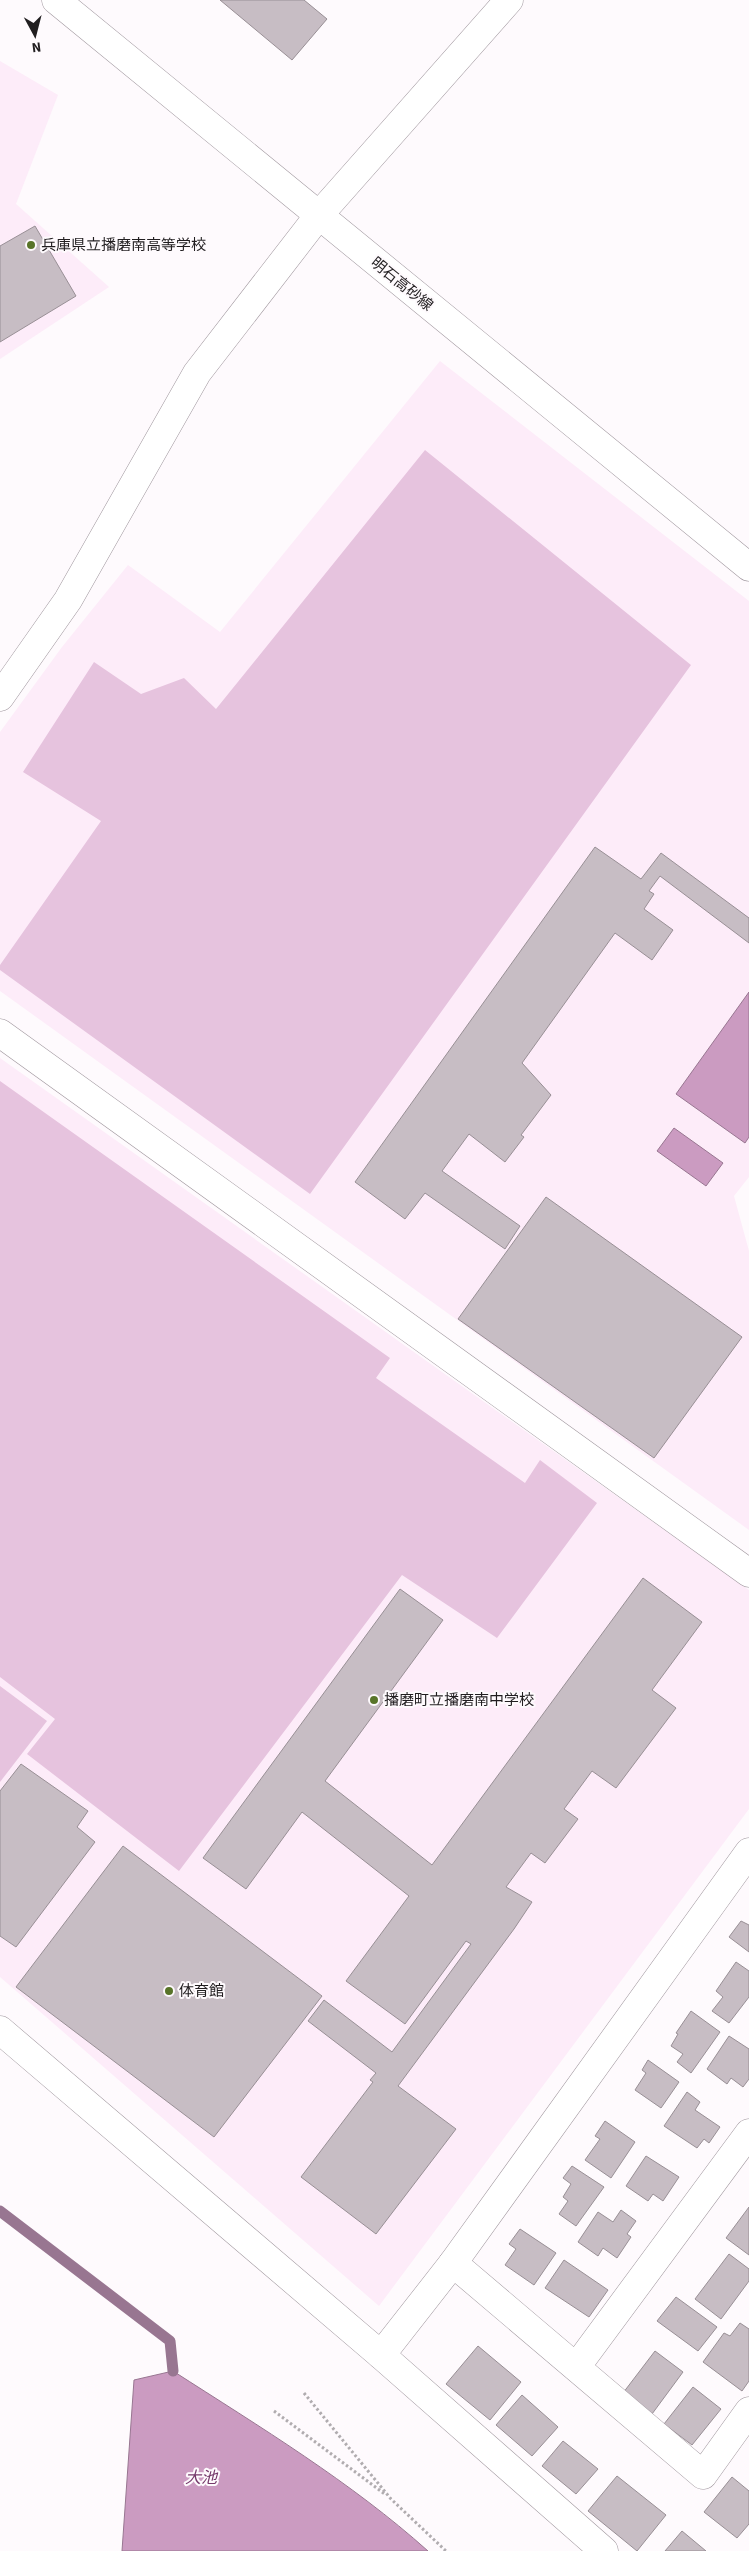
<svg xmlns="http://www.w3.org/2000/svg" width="749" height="2551" viewBox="0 0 749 2551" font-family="'Source Sans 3','Noto Sans JP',sans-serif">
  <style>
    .built { fill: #fdecf9 }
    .green { fill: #e6c3de }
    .water { fill: #cb9bc1; stroke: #987691 }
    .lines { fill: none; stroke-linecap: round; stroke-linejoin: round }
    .stream { stroke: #987691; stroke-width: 11 }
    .building { fill: #c7bdc4; stroke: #988f95 }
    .minor-casing { stroke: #9f969d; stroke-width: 29 }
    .major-casing { stroke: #9f969d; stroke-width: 29 }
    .path { stroke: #b0acaf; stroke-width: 3; stroke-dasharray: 2.5 2.5; stroke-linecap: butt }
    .minor { stroke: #fff; stroke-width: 28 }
    .major { stroke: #fff; stroke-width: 28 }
    .poi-dot { fill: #587429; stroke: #fefafd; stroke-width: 2 }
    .labels { text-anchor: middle; stroke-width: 4; stroke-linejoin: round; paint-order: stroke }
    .poi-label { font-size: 15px; fill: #211e20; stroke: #fefafd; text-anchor: start }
    .street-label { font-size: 15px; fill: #211e20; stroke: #fefafd }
    .water-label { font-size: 16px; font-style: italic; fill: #75396a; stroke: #fefafd }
  </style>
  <rect width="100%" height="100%" fill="#fefafd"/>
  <g class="built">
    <polygon points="0,61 58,95 16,204 109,287 0,359"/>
    <polygon points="440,361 749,601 749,1177 734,1196 749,1251 749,1530 0,991 0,732 62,647 128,565 220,632"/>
    <polygon points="0,1058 749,1590 749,1809 379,2306 0,1977"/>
  </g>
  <g class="green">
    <polygon points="425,450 691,665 310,1194 0,970 0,965 101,821 23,772 94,662 141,694 184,678 216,709"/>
    <polygon points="0,1081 390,1358 376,1378 525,1483 540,1460 597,1503 497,1638 402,1575 179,1871 27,1754 55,1719 0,1677"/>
    <polygon points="0,1686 47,1721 0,1782"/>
  </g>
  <g class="water">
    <polygon points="749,992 749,1137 745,1143 676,1094"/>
    <polygon points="674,1128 723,1163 706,1186 657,1151"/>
    <path d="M173 2371C260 2427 351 2482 428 2551H122L134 2380Z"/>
  </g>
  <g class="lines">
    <polyline class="stream" points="0,2211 170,2341 173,2371"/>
  </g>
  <g class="building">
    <polygon points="220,0 304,0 327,19 292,60"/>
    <polygon points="35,226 76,296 0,342 0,246"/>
    <polygon points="595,847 641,879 661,853 749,918 749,943 660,876 649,891 654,894 644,909 673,930 652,960 615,933 522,1063 551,1095 521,1135 524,1137 505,1162 469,1134 442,1171 520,1226 505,1249 425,1193 405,1219 355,1182"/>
    <polygon points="546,1197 742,1337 654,1458 458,1319"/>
    <polygon points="643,1578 702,1622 652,1690 676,1708 616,1788 592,1771 564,1809 578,1819 545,1863 531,1853 506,1887 532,1902 514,1929 398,2086 456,2129 376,2234 301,2177 373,2082 370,2080 376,2073 308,2021 324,2000 392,2052 471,1944 466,1941 405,2024 346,1981 409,1896 302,1812 246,1889 203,1858 400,1589 443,1620 325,1781 432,1865"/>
    <polygon points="21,1764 88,1811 77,1827 95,1842 16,1947 0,1936 0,1791"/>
    <polygon points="123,1846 322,1996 214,2137 16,1987"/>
    <polygon points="741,1921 749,1925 749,1952 729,1937"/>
    <polygon points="736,1962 749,1971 749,1997 729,2023 712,2011 723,1997 716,1991"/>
    <polygon points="691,2011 720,2032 691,2073 677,2062 683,2054 671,2046 678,2034 676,2033"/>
    <polygon points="729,2036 749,2049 749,2079 743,2087 731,2078 727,2084 707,2069"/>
    <polygon points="648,2060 679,2082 661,2108 635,2090 646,2073 642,2070"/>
    <polygon points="687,2092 700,2102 695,2110 720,2127 709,2143 704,2139 697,2148 664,2126"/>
    <polygon points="605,2121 635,2142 611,2178 585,2160 600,2139 595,2136"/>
    <polygon points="646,2156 679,2177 663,2201 653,2194 648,2201 626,2186"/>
    <polygon points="572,2166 604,2187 576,2226 559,2214 568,2201 563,2197 571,2184 563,2178"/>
    <polygon points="749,2207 749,2255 726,2238"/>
    <polygon points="621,2210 636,2221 627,2234 631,2237 617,2258 603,2248 598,2256 578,2242 598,2212 613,2222"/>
    <polygon points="520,2229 556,2253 534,2285 505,2265 516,2249 509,2244"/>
    <polygon points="729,2254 749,2269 749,2281 721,2319 695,2299"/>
    <polygon points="564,2260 608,2290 589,2317 545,2288"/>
    <polygon points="676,2297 717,2327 698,2351 657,2321"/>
    <polygon points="740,2323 749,2329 749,2381 742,2391 703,2362 724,2333 730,2336"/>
    <polygon points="478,2346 521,2382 490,2420 446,2384"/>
    <polygon points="655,2351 683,2372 652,2414 623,2393"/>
    <polygon points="693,2387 721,2409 692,2445 664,2424"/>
    <polygon points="522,2395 558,2427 532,2456 496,2425"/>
    <polygon points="563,2441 598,2469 576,2494 542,2466"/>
    <polygon points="617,2476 666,2515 637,2551 588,2511"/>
    <polygon points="732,2477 749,2491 749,2524 737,2538 704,2512"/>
    <polygon points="682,2531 706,2551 665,2551"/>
  </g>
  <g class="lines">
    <g class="minor-casing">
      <g id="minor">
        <polyline points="0,697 68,600 197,373 319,215 509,0"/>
        <polyline points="0,1033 749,1573"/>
        <polyline points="0,2030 381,2355 604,2551"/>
        <polyline points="453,2263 703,2475 749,2411"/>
        <polyline points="381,2355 453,2263 749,1852"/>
        <polyline points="577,2366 749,2133"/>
      </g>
    </g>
    <g class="major-casing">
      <polyline id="major" points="56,0 749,567"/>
    </g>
    <g class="path">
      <polyline points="304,2393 391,2499 446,2551"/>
      <polyline points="274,2411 386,2495"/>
    </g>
    <use href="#minor" class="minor"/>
    <use href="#major" class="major"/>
  </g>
  <g class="poi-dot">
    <circle cx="31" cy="245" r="5"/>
    <circle cx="374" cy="1700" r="5"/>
    <circle cx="169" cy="1991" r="5"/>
  </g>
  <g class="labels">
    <g class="poi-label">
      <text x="41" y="250">兵庫県立播磨南高等学校</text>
      <text x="384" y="1705">播磨町立播磨南中学校</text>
      <text x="179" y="1996">体育館</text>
    </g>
    <g class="street-label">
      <text transform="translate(402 284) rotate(39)" y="5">明石高砂線</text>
    </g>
    <g class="water-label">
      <text x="201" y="2483">大池</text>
    </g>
  </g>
  <g transform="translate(35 35) rotate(173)" stroke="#fefafd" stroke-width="4" paint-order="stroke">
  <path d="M0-4L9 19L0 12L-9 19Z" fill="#211e20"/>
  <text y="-8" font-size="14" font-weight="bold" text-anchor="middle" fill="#211e20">N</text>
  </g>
</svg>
